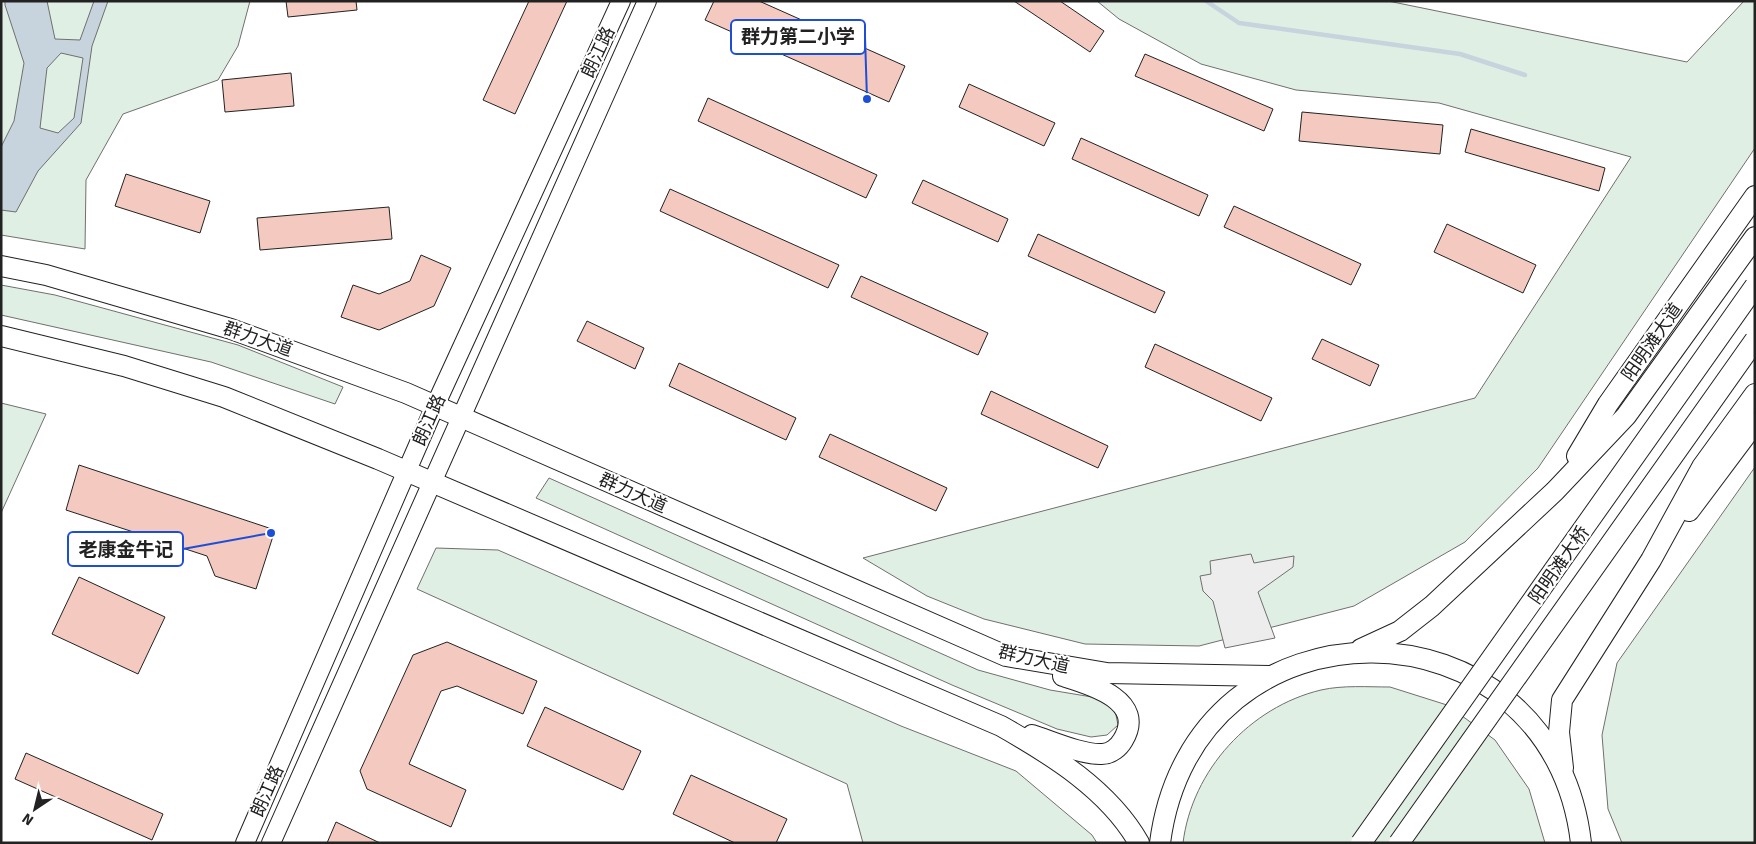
<svg xmlns="http://www.w3.org/2000/svg" width="1756" height="844" viewBox="0 0 1756 844" font-family="Signika,'Noto Sans SC',sans-serif">
  <style>
    .green { fill: #e0efe3; stroke: #6f6f6f }
    .parking { fill: #ededed; stroke: #6f6f6f }
    .water { fill: #c7d3dd; stroke: #6f6f6f; fill-rule: evenodd }
    .lines { fill: none; stroke-linecap: round; stroke-linejoin: round }
    .stream { stroke: #c7d3dd; stroke-width: 4.5 }
    .building { fill: #f3c9c0; stroke: #222 }
    .secondary-casing { stroke: #222; stroke-width: 20 }
    .primary-casing { stroke: #222; stroke-width: 22 }
    .trunk-casing { stroke: #222; stroke-width: 22 }
    .secondary { stroke: #fff; stroke-width: 18 }
    .primary { stroke: #fff; stroke-width: 20 }
    .trunk { stroke: #fff; stroke-width: 20 }
    .trunk-bridge-casing { stroke: #222; stroke-width: 22; stroke-linecap: butt }
    .trunk-bridge { stroke: #fff; stroke-width: 20 }
    .labels { text-anchor: middle; stroke-width: 4; stroke-linejoin: round; paint-order: stroke }
    .street-label { font-size: 18px; fill: #222; stroke: #fff }
    .leader { fill: none; stroke: #1d4ed8; stroke-width: 2 }
    .callout-dot { fill: #1d4ed8; stroke: #fff; stroke-width: 2 }
    .callout { fill: #fff; stroke: #1d4ed8; stroke-width: 2 }
    .callout-label { font-size: 19px; text-anchor: middle; font-weight: bold; fill: #222 }
  </style>
  <rect width="100%" height="100%" fill="#fff"/>
  <g class="green">
    <polygon points="1,1 250,1 238,46 218,80 123,114 86,180 85,249 1,235"/>
    <polygon points="1097,1 1388,1 1687,62 1744,1 1755,1 1755,148 1538,468 1465,542 1354,606 1199,646 1085,644 984,619 927,596 863,558 1475,398 1631,157 1439,103 1296,90 1201,64 1119,19"/>
    <polygon points="1,285 55,295 238,345 343,387 335,404 211,362 1,315"/>
    <polygon points="1,403 46,414 1,513"/>
    <polygon points="1755,467 1755,843 1622,843 1608,809 1602,735 1617,663"/>
    <polygon points="549,478 978,670 1050,690 1098,698 1115,710 1118,725 1107,735 1091,737 1057,729 952,685 536,498"/>
    <polygon points="436,548 498,550 901,726 1016,771 1092,835 1097,843 863,843 847,784 417,589"/>
    <path d="M1390 687 1447 705 1495 740 1529 789 1545 843H1183C1192 770 1250 707 1321 690 1343 685 1368 687 1390 687Z"/>
  </g>
  <polygon class="parking" points="1251,554 1254,563 1294,556 1293,567 1258,592 1275,638 1225,648 1213,601 1203,591 1200,576 1211,574 1210,561"/>
  <path class="water" d="M5 1H47L55 39 80 40 94 1H108L92 46 81 123 38 171 16 212 1 210V147L14 121 24 63 5 5ZM61 53 83 58 74 118 58 133 40 128 47 68Z"/>
  <g class="lines">
    <polyline class="stream" points="1206,1 1239,23 1460,54 1525,75"/>
  </g>
  <g class="building">
    <polygon points="286,1 356,1 357,10 288,17"/>
    <polygon points="529,1 567,1 515,114 483,100"/>
    <polygon points="714,1 759,1 905,66 889,102 705,20"/>
    <polygon points="1014,1 1060,1 1104,31 1090,52"/>
    <polygon points="1145,54 1273,109 1264,131 1135,76"/>
    <polygon points="291,73 294,106 225,112 222,80"/>
    <polygon points="969,84 1055,123 1044,146 959,107"/>
    <polygon points="708,98 877,175 866,198 698,121"/>
    <polygon points="1302,112 1443,125 1440,154 1299,141"/>
    <polygon points="1471,129 1605,168 1599,191 1465,152"/>
    <polygon points="1081,138 1208,195 1199,216 1072,159"/>
    <polygon points="126,174 210,201 200,233 115,206"/>
    <polygon points="923,180 1008,219 998,242 912,203"/>
    <polygon points="670,189 839,265 828,288 660,211"/>
    <polygon points="1234,206 1361,264 1351,285 1224,227"/>
    <polygon points="389,207 392,239 260,250 257,218"/>
    <polygon points="1447,224 1536,265 1523,293 1434,252"/>
    <polygon points="1038,234 1165,292 1155,313 1028,256"/>
    <polygon points="421,255 451,268 434,306 379,330 341,317 353,285 379,294 410,281"/>
    <polygon points="861,276 988,333 978,355 851,297"/>
    <polygon points="587,321 644,348 635,369 577,341"/>
    <polygon points="1322,339 1379,365 1370,386 1312,359"/>
    <polygon points="1155,344 1272,398 1261,421 1145,367"/>
    <polygon points="679,363 796,418 786,440 669,386"/>
    <polygon points="991,391 1108,446 1098,468 981,414"/>
    <polygon points="830,434 947,488 936,511 819,457"/>
    <polygon points="79,465 275,530 256,589 215,576 207,556 66,510"/>
    <polygon points="79,577 165,617 138,674 52,634"/>
    <polygon points="447,642 537,681 523,714 457,686 441,691 409,764 466,790 451,827 367,789 360,771 413,655"/>
    <polygon points="545,707 641,751 623,790 527,746"/>
    <polygon points="26,753 163,814 152,840 15,779"/>
    <polygon points="691,775 787,819 776,843 735,843 673,814"/>
    <polygon points="336,822 380,843 327,843"/>
  </g>
  <g class="lines">
    <g class="secondary-casing">
      <g id="secondary">
        <polyline points="245,843 435,406 621,1"/>
        <polyline points="271,843 647,1"/>
      </g>
    </g>
    <g class="primary-casing">
      <g id="primary">
        <polyline points="1,266 46,275 231,329 406,393 1006,656 1107,673 1269,676"/>
        <path d="M1 336 124 366 224 397 378 459 1001 726C1052 755 1109 790 1139 843"/>
        <path d="M1032 735C1051 741 1082 755 1102 754 1111 754 1119 747 1123 740 1147 700 1089 684 1063 676"/>
      </g>
    </g>
    <g class="trunk-casing">
      <g id="trunk">
        <polyline points="1577,456 1608,404 1755,196"/>
        <polyline points="1689,511 1755,423"/>
        <polyline points="1361,649 1400,631 1432,606 1555,491 1626,416 1755,237"/>
        <polyline points="1563,768 1559,732 1562,700 1651,560 1702,467 1755,394"/>
        <path d="M1160 843C1193 587 1552 591 1581 843"/>
      </g>
    </g>
    <use href="#secondary" class="secondary"/>
    <use href="#primary" class="primary"/>
    <use href="#trunk" class="trunk"/>
    <g class="trunk-bridge-casing">
      <g id="trunk-bridge">
        <polyline points="1361,843 1755,286"/>
        <polyline points="1399,843 1755,340"/>
      </g>
    </g>
    <use href="#trunk-bridge" class="trunk-bridge"/>
  </g>
  <g class="labels">
    <g class="street-label">
      <text transform="translate(598 52) rotate(-65)" y="6">朗江路</text>
      <text transform="translate(258 339) rotate(19)" y="6">群力大道</text>
      <text transform="translate(1652 342) rotate(-55)" y="6">阳明滩大道</text>
      <text transform="translate(429 420) rotate(-66)" y="6">朗江路</text>
      <text transform="translate(633 493) rotate(24)" y="6">群力大道</text>
      <text transform="translate(1559 565) rotate(-55)" y="6">阳明滩大桥</text>
      <text transform="translate(1034 659) rotate(13)" y="6">群力大道</text>
      <text transform="translate(267 791) rotate(-66)" y="6">朗江路</text>
    </g>
  </g>
  <path class="leader" d="M867 99L865 37M271 533L183 549"/>
  <g class="callout-dot">
    <circle cx="867" cy="99" r="5"/>
    <circle cx="271" cy="533" r="5"/>
  </g>
  <g class="callout">
    <rect x="731" y="20" width="134" height="34" rx="5"/>
    <rect x="68" y="532" width="115" height="34" rx="5"/>
  </g>
  <g class="callout-label">
    <text x="798" y="43">群力第二小学</text>
    <text x="126" y="556">老康金牛记</text>
  </g>
  <rect width="1756" height="844" fill="none" stroke="#222222" stroke-width="5"/>
  <g transform="translate(35 809) rotate(215)" stroke="#ffffff" stroke-width="4" paint-order="stroke">
  <path d="M0-4L9 19L0 12L-9 19Z" fill="#222222"/>
  <text y="-8" font-size="14" font-weight="bold" text-anchor="middle" fill="#222222">N</text>
  </g>
</svg>
